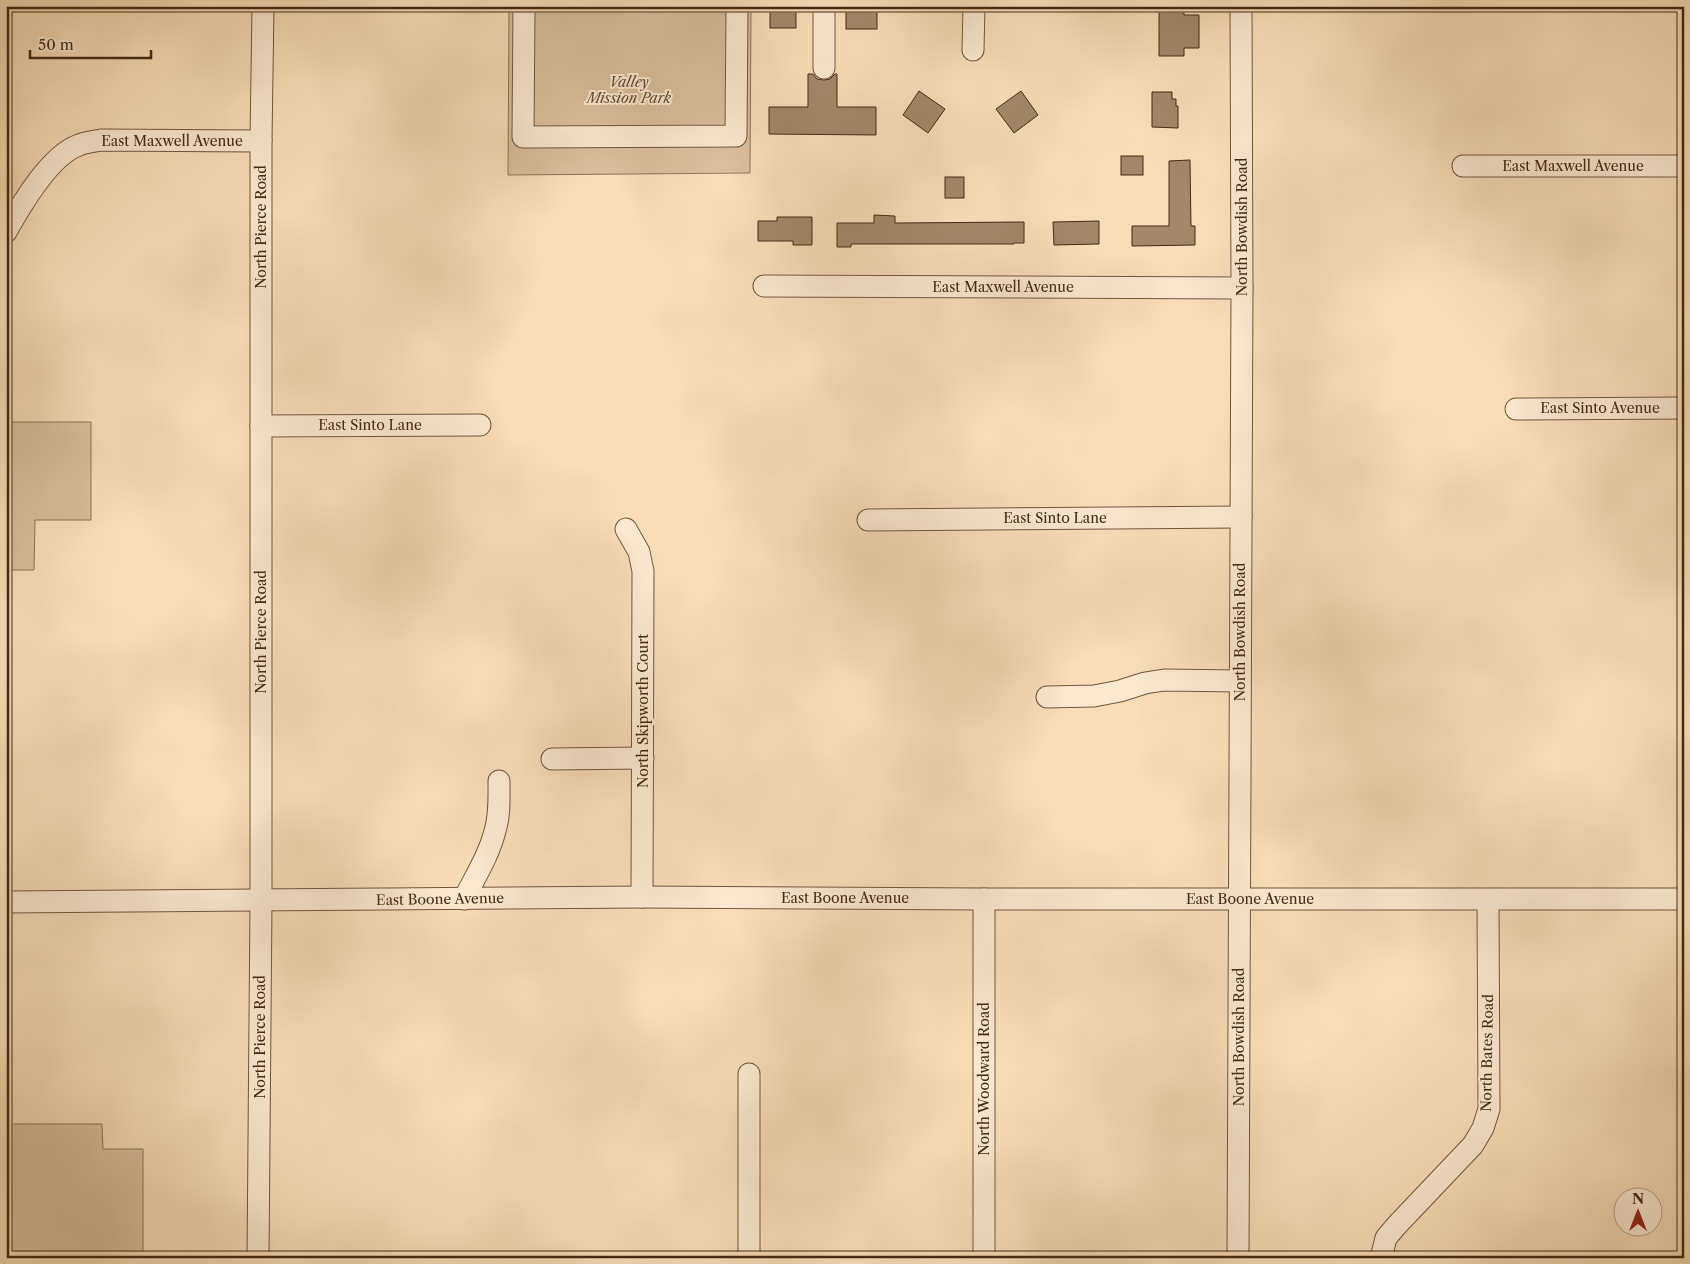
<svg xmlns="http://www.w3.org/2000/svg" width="1690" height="1264" viewBox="0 0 1690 1264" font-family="'Libre Caslon Text',serif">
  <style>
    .green { fill: #d9bf9b; stroke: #8e7457 }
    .building { fill: #a28768; stroke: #442a13 }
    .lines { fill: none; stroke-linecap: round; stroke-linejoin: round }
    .minor-casing { stroke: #71573c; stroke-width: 23 }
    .minor { stroke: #fae9d0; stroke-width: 21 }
    .labels { text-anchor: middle; stroke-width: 4; stroke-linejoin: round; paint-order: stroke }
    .park-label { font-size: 14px; font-style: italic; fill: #62482e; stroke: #fae9d0 }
    .street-label { font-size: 14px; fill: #442a13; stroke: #fae9d0 }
  </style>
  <rect width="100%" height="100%" fill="#f8ddb7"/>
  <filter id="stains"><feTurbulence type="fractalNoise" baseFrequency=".004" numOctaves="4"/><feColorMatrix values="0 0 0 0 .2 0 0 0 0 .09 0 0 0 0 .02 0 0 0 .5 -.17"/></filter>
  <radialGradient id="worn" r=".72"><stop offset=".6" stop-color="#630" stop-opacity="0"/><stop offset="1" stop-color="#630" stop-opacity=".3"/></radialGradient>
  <g class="green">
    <polygon points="509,6 751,6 750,173 508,175"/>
    <polygon points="6,422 91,422 91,520 35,520 34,570 6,570"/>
    <polygon points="6,1124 102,1124 103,1149 143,1149 143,1258 6,1258"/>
  </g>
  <g class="building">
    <rect x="770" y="6" width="26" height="22"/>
    <rect x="846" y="6" width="31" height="23"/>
    <polygon points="1159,7 1184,7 1184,15 1199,15 1199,48 1184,48 1184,56 1159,56"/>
    <polygon points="808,74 813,74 817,79 824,80 830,79 835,74 837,74 837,107 876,107 876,135 769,134 769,107 808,107"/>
    <polygon points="919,91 945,109 928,133 903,115"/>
    <polygon points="1021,91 1038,115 1014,133 996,109"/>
    <polygon points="1152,92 1172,92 1172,99 1176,99 1176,106 1178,106 1178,128 1152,127"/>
    <rect x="1121" y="156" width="22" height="19"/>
    <polygon points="1190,160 1191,226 1195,226 1195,245 1132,246 1132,226 1169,226 1169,161"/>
    <rect x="945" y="177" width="19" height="21"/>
    <polygon points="874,215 895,216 895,223 1024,222 1024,243 1014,243 1014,244 851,244 851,247 837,247 837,223 874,223"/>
    <polygon points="777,217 812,217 812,245 793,245 793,241 758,241 758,221 777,221"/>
    <polygon points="1099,221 1099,244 1054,245 1053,222"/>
  </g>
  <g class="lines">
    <g class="minor-casing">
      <g id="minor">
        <polyline points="524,6 523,137 736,136 737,6"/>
        <polyline points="973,50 974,6"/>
        <polyline points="824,68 824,6"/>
        <polyline points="1463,166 1684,166"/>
        <path d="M6 232C21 205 50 155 79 145 87 142 95 141 102 140L261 141"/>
        <polyline points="764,286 1242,288"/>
        <polyline points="1516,409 1684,408"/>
        <polyline points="261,426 480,425"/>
        <polyline points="868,520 1241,517"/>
        <polyline points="626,529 639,552 643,571 642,897"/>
        <polyline points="1047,697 1094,696 1120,691 1145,683 1164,680 1240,681"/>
        <polyline points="552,759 643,758"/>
        <path d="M464 899C475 877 489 855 495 831 500 815 499 797 499 781"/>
        <polyline points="6,902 642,897 984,899 1684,899"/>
        <polyline points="258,1258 261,901 261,141 263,6"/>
        <polyline points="749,1258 749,1074"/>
        <polyline points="984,1258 984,899"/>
        <polyline points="1238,1258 1242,288 1241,6"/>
        <polyline points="1381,1258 1386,1238 1397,1225 1473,1145 1483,1128 1489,1109 1488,900"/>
      </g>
    </g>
    <use href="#minor" class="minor"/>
  </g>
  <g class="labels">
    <g class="park-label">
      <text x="629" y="87">Valley<tspan x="629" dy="16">Mission Park</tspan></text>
    </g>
    <g class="street-label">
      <text x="172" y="146">East Maxwell Avenue</text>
      <text x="1573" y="171">East Maxwell Avenue</text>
      <text transform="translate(261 227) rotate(-90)" y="5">North Pierce Road</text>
      <text transform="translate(1242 227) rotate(-90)" y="5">North Bowdish Road</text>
      <text x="1003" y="292">East Maxwell Avenue</text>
      <text x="1600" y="413">East Sinto Avenue</text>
      <text x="370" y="430">East Sinto Lane</text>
      <text x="1055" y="523">East Sinto Lane</text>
      <text transform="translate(261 632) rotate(-90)" y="5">North Pierce Road</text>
      <text transform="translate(1240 632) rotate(-90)" y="5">North Bowdish Road</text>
      <text transform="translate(643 711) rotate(-90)" y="5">North Skipworth Court</text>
      <text x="845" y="903">East Boone Avenue</text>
      <text transform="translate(440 899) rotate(-1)" y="5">East Boone Avenue</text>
      <text x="1250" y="904">East Boone Avenue</text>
      <text transform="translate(260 1037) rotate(-90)" y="5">North Pierce Road</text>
      <text transform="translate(1239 1037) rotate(-90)" y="5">North Bowdish Road</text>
      <text transform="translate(1487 1053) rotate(-89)" y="5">North Bates Road</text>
      <text transform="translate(984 1079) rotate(-90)" y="5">North Woodward Road</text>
    </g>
  </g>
  <rect width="1690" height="1264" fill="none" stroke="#f8ddb7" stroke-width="25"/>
  <rect x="8" y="8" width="1675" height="1249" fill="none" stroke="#442a13" stroke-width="2.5"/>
  <rect x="12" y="12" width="1665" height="1239" fill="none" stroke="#442a13"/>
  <g transform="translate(1638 1212)"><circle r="24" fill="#fae9d0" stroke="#b19d84"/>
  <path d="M0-4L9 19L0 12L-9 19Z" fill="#8f2418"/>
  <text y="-8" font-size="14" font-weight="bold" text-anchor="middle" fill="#442a13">N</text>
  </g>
  <path d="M30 50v8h121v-8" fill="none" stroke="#442a13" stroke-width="2.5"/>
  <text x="38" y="50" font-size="15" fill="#442a13" stroke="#fae9d0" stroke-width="4" paint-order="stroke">50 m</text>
  <rect width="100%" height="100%" filter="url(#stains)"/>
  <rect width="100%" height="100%" fill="url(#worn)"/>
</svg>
